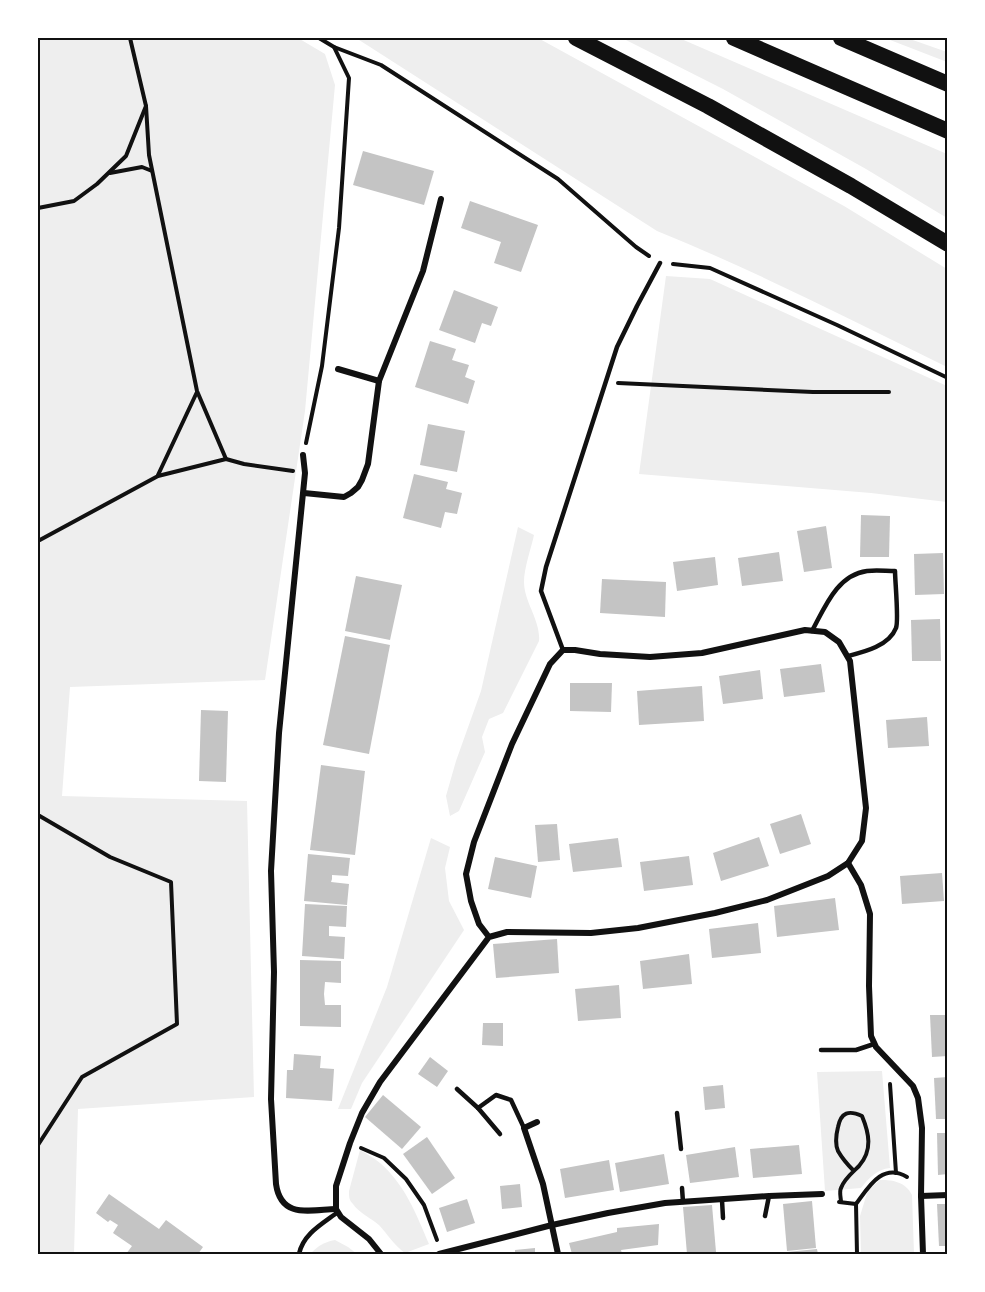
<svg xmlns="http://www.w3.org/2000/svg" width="985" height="1292" viewBox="0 0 985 1292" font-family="'Golos Text',sans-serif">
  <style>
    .green { fill: #eee }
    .building { fill: #c4c4c4 }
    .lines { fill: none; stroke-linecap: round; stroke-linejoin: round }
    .path { stroke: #111; stroke-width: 4 }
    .service { stroke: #111; stroke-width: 4.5 }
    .minor { stroke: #111; stroke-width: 6 }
    .trunk { stroke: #111; stroke-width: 16 }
    .neatline { fill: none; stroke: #111; stroke-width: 2 }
  </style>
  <rect width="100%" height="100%" fill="#fff"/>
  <g class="green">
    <polygon points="38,38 298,38 325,54 335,85 305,411 265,680 70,687 62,796 247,801 254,1097 78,1109 74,1254 38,1254"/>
    <path d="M356 38H538L844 206 947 269V367C851 320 756 271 657 231Z"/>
    <polygon points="622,38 679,38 947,154 947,218 866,169 723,89"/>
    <polygon points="885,38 907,38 947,52 947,62"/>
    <polygon points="666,276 710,279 947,386 947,502 871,493 639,474"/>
    <path d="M518 527 534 535C531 549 524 568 524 582 524 602 541 621 539 641L503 713 489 719 482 737 485 752 459 811 450 816 446 796 456 761 481 691Z"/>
    <polygon points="431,838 450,847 445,868 449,901 464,930 362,1083 351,1109 338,1109 387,987"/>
    <path d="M882 1071 890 1168C877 1169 869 1178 861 1188L825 1191 817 1072Z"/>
    <path d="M360 1150C367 1154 374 1158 380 1163 406 1186 416 1214 429 1244L405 1253C395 1246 388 1235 379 1225 371 1218 359 1213 353 1204 349 1200 349 1197 349 1191Z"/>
    <path d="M880 1180C894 1180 905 1182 912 1195L914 1254H861L860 1216 868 1190Z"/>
    <path d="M335 1240 348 1247 357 1254H310C318 1246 324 1242 335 1240Z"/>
  </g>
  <g class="building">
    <polygon points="363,151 434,171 424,205 353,185"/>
    <polygon points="470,201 538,225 521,272 494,263 501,242 461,228"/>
    <polygon points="454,290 498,307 491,326 482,323 475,343 439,330"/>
    <polygon points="430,341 456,349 452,360 469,365 465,377 475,381 468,404 415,387"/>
    <polygon points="428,424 465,431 457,472 420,465"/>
    <polygon points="414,474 448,482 446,489 462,493 457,514 445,512 441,528 403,518"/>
    <polygon points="861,515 890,516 889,557 860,557"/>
    <polygon points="826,526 832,568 804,572 797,531"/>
    <polygon points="779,552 783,581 742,586 738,558"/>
    <polygon points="943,553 944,594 915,595 914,554"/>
    <polygon points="715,557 718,585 677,591 673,562"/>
    <polygon points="356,576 402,585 390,640 345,631"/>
    <polygon points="602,579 666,582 665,617 600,613"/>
    <polygon points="940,619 941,661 912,661 911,620"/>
    <polygon points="345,636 390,645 369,754 323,745"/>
    <polygon points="821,664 825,692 784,697 780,669"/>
    <polygon points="760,670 763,699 723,704 719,676"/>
    <polygon points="570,683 612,683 611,712 570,711"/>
    <polygon points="702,686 704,721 639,725 637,691"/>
    <polygon points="201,710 228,711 226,782 199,781"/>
    <polygon points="927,717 929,746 888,748 886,720"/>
    <polygon points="321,765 365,771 355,855 310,850"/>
    <polygon points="801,814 811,844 780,854 770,824"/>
    <polygon points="557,824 560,860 538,862 535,825"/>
    <polygon points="759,837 769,866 721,881 713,853"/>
    <polygon points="618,838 622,867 573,872 569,844"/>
    <polygon points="308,854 350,858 348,876 332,875 332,879 331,882 349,884 347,905 304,901"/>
    <polygon points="689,856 693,885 644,891 640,862"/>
    <polygon points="495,857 537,866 531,898 488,889"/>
    <polygon points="942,873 944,901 902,904 900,876"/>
    <polygon points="835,898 839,930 777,937 774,906"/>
    <polygon points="305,904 347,906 346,927 329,926 329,936 345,937 344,959 302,956"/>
    <polygon points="758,923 761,953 712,958 709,929"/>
    <polygon points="557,939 559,973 496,978 493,944"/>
    <polygon points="689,954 692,984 643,989 640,961"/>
    <polygon points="300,960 341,961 341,983 325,982 324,994 325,1005 341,1005 341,1027 300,1026"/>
    <polygon points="619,985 621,1018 578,1021 575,989"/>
    <polygon points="930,1015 948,1015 948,1056 932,1057"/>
    <polygon points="483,1023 503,1023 503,1046 482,1045"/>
    <polygon points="294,1054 321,1056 320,1068 334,1069 332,1101 286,1098 287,1070 293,1070"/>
    <polygon points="430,1057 448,1071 437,1087 418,1074"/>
    <polygon points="948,1077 948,1119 936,1119 934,1078"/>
    <polygon points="723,1085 725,1108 705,1110 703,1087"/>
    <polygon points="383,1095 421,1127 402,1149 365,1117"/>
    <polygon points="937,1133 948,1133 948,1174 938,1175"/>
    <polygon points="427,1137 455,1178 432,1194 403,1154"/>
    <polygon points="799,1145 802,1174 753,1178 750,1149"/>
    <polygon points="735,1147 739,1177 690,1183 686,1155"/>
    <polygon points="664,1154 669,1184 620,1192 615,1163"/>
    <polygon points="609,1160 614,1190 565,1198 560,1169"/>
    <polygon points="520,1184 522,1207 502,1209 500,1186"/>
    <polygon points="109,1194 159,1229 166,1220 203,1247 198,1254 126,1254 132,1246 113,1233 118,1225 110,1220 108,1222 96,1213"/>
    <polygon points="467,1199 475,1223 447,1232 439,1208"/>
    <polygon points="812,1201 816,1248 787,1251 783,1204"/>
    <polygon points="937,1204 948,1204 948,1246 939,1246"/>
    <polygon points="712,1205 716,1252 687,1254 683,1207"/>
    <polygon points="659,1224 658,1245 621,1250 622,1254 572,1254 569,1243 617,1232 617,1228"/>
    <polygon points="535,1248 535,1254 515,1254 515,1250"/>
    <polygon points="817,1249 818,1254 788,1254 787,1252"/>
  </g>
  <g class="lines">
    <g class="path">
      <polyline points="334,47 381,65 558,179 636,247 649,256"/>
      <polyline points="146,106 149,155 197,391 226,459 244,464 293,471"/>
      <polyline points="110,173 142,167 152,171"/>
      <polyline points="38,208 74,201 97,184 126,156 146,106 130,38"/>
      <polyline points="673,264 710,268 837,325 948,378"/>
      <polyline points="618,383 813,392 889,392"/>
      <polyline points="306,443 322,366 339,228 349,78 334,47 319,38"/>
      <polyline points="158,475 197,392"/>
      <polyline points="38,541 158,476 226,459"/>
      <polyline points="38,815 110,857 171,882 177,1024 82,1077 38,1145"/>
      <polyline points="890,1084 896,1173"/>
      <polyline points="361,1148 384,1158 406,1179 424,1205 437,1240"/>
      <path d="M839 1202 856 1204C868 1188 882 1162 907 1177"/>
      <path d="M841 1202C841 1198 839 1192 841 1188 844 1179 853 1172 859 1166 873 1150 869 1133 862 1116 849 1110 841 1112 838 1127 836 1135 835 1144 838 1151 842 1158 847 1164 853 1170"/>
      <polyline points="856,1204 857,1254"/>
    </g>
    <g class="service">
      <path d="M812 631C825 607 837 575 867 571 876 570 886 571 895 571 895 581 899 621 896 628 889 646 864 652 848 656"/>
      <polyline points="563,650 541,591 546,567 617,347 637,306 660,263"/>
      <polyline points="821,1050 856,1050 874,1044"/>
      <polyline points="457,1089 478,1108 496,1095 511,1100 524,1128"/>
      <polyline points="478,1108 500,1134"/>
      <polyline points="677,1113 681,1149"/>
      <polyline points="682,1188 683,1202"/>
      <polyline points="722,1200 723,1218"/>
      <polyline points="765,1216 769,1196"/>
      <path d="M299 1254C303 1234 322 1224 338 1212"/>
    </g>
    <g class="minor">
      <polyline points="338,369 379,381"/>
      <path d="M303 455 305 473 279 733 271 871 274 972 271 1099 276 1184C281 1219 310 1210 336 1209"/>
      <polyline points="304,493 344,497 351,493 358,487 362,480 368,464 379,381 423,271 441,199"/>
      <polyline points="848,863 861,885 870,914 869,986 871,1036 876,1047 913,1086 918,1098 922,1128 921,1196 923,1254"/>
      <polyline points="537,1122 524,1128 543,1184 558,1254"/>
      <polyline points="921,1196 948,1195"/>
      <polyline points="381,1254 369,1239 341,1217 336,1209 336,1186 350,1143 362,1113 380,1082 489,937 507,932 591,933 638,928 715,913 767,900 828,876 848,863 862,841 866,808 850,661 839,642 825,632 805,630 702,653 650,657 600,654 575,650 563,650 550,664 512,744 474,842 466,874 471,901 479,924 489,937"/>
      <polyline points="439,1254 552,1225 608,1213 665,1203 769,1196 822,1194"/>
    </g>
    <g class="trunk">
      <polyline points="576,38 708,106 851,186 948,244"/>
      <polyline points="734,38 948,131"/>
      <polyline points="841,38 948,84"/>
    </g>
  </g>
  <rect width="985" height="1292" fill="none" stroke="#ffffff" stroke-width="78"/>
  <rect x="39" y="39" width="907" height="1214" class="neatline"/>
</svg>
